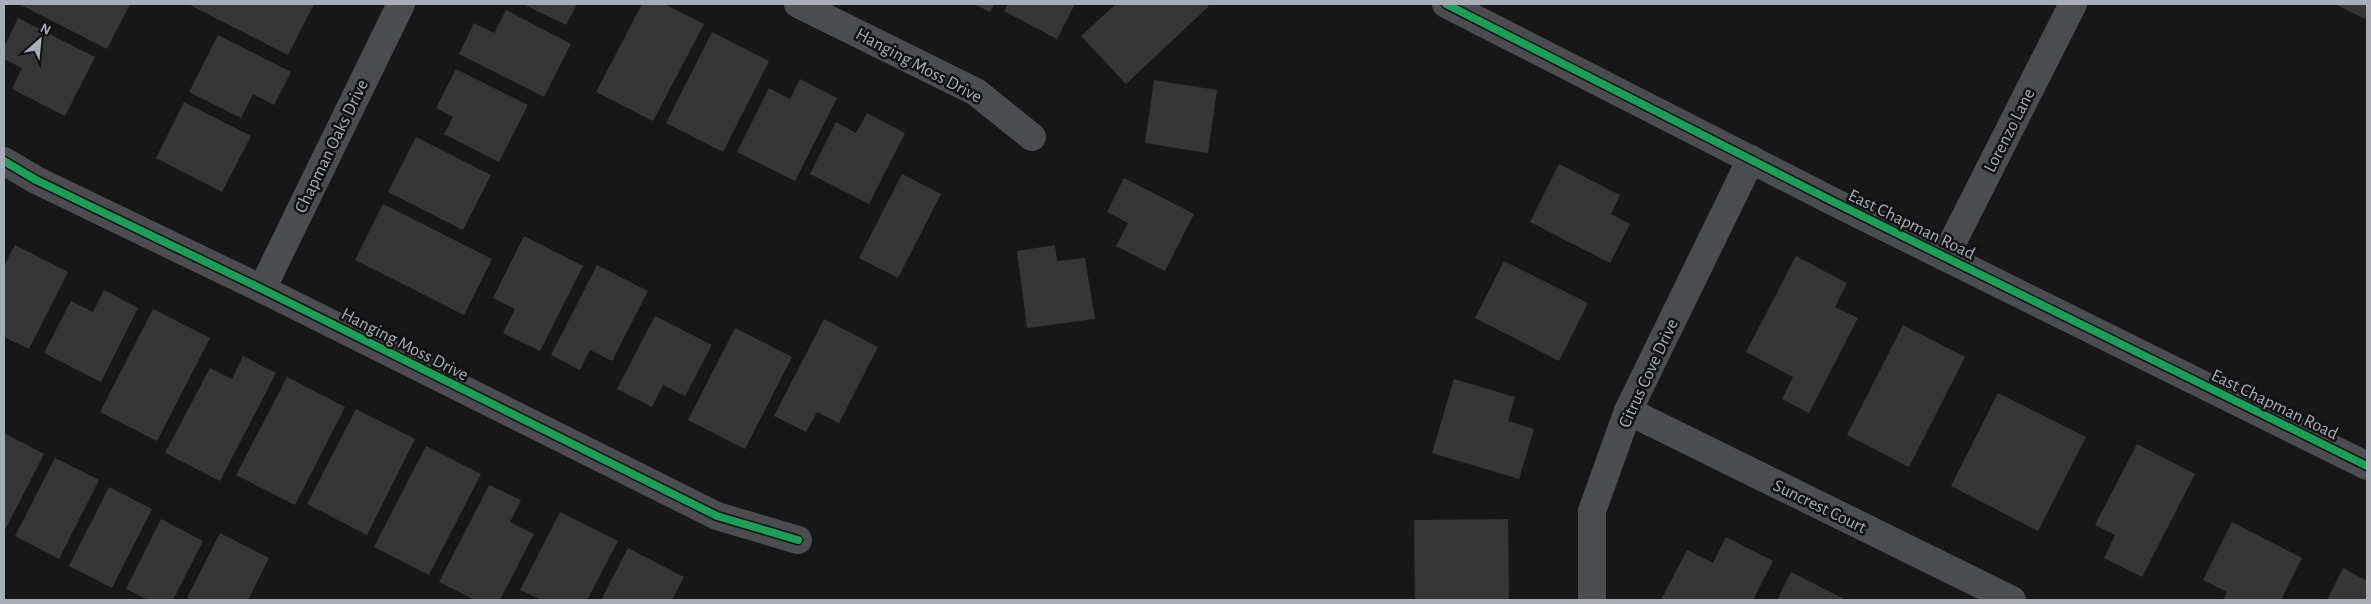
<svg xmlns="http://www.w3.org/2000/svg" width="2371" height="604" viewBox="0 0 2371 604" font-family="'Alegreya Sans',sans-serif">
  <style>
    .building { fill: #353536 }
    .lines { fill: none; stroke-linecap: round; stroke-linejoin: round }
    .minor { stroke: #4b4c50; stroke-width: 28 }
    .cycleway-casing { stroke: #111113; stroke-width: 11 }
    .cycleway { stroke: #1a9f57; stroke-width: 8 }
    .labels { text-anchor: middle; stroke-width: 5; stroke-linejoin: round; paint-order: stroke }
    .street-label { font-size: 18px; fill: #a8adb8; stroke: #111113 }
  </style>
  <rect width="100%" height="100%" fill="#171717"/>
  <g class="building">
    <polygon points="19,4 130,4 107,49"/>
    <polygon points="188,4 314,4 288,55"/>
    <polygon points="523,4 577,4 566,25"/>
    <polygon points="642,4 664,4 704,24 653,121 596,92"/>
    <polygon points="974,4 994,4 990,12"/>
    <polygon points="1008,4 1075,4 1057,39 1004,11"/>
    <polygon points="1116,4 1207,4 1209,6 1126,84 1081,36"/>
    <polygon points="2335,4 2367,4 2367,14 2365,19"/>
    <polygon points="506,10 571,44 544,97 459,54 474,23 494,33"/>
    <polygon points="18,18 95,57 65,116 12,89 22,68 4,59 4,47"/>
    <polygon points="712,32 769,61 723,152 666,123"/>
    <polygon points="218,35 291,72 274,105 253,94 241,118 189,92"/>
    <polygon points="456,69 528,105 499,162 444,134 453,117 436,108"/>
    <polygon points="800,79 837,98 795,181 737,152 769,88 790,99"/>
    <polygon points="1154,80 1217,90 1208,153 1145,143"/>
    <polygon points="184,102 251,136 222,192 156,158"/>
    <polygon points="867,113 905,133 869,204 810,174 836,122 856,133"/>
    <polygon points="416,137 491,175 463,230 388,192"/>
    <polygon points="1559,164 1620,195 1611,214 1630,224 1610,263 1530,222"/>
    <polygon points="902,174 941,194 898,278 859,258"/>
    <polygon points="1124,178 1194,214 1165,271 1116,246 1128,223 1107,212"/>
    <polygon points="383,204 492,259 464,315 355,260"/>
    <polygon points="524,236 583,266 540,351 503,333 515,309 493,298"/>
    <polygon points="15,245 68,272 29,349 4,337 4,266"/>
    <polygon points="1055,245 1057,261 1085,258 1095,319 1027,328 1017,251"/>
    <polygon points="1796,256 1847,283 1835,307 1858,318 1809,413 1782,399 1793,377 1746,352"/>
    <polygon points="1504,261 1588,303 1559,361 1475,318"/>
    <polygon points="597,265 648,291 612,361 590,350 580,370 551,355"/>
    <polygon points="104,290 138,308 101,382 44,353 71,301 93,312"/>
    <polygon points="153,309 210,338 157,441 100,412"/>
    <polygon points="655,316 712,345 685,396 663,385 652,407 617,389"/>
    <polygon points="824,319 878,347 839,423 817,412 806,432 774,416"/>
    <polygon points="1903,325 1965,357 1909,467 1847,435"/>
    <polygon points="735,328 792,357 745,449 688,420"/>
    <polygon points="243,356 276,373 220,481 165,453 210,368 232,379"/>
    <polygon points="287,377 345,407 295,505 236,475"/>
    <polygon points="1454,379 1515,397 1508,421 1534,429 1519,479 1432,453"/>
    <polygon points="1998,393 2086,437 2038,531 1951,486"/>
    <polygon points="356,409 415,439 367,535 307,504"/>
    <polygon points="4,433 44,454 4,532"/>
    <polygon points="2137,444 2195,474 2142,577 2104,558 2115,535 2095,525"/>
    <polygon points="426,446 481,474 429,575 374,547"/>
    <polygon points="55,458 99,480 59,559 15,536"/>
    <polygon points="489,485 521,500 510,522 534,534 500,600 475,600 439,582"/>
    <polygon points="109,487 152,509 112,588 69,566"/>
    <polygon points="560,512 618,541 587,600 541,600 520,590"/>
    <polygon points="161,519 203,541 173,600 148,600 126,589"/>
    <polygon points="1508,519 1509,600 1415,600 1414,520"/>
    <polygon points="2232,522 2302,558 2281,600 2223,600 2227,592 2203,580"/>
    <polygon points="220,533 269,558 248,600 186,600"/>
    <polygon points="1726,537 1773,561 1753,600 1661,600 1687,550 1713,563"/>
    <polygon points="628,548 684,577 672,600 601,600"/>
    <polygon points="2343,568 2367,581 2367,600 2327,600"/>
    <polygon points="1791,572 1846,600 1777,600"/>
  </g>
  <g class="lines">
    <g class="minor">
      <polyline points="798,4 976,92 1032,137"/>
      <polyline points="1446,4 1836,203 2367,466"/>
      <polyline points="4,161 36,180 262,289 717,516 798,540"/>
      <polyline points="1945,257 2073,4"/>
      <polyline points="262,289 401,4"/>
      <polyline points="1628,411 2012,600"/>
      <polyline points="1592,600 1592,511 1628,411 1751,159"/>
    </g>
    <g class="cycleway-casing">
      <g id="cycleway">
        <polyline points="1446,4 1836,203 2367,466"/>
        <polyline points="4,161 36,180 262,289 717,516 798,540"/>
      </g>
    </g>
    <use href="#cycleway" class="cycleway"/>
  </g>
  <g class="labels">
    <g class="street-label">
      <text transform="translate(919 65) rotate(28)" y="6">Hanging Moss Drive</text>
      <text transform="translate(2009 130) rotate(-63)" y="6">Lorenzo Lane</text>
      <text transform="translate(331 146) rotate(-64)" y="6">Chapman Oaks Drive</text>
      <text transform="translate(1912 224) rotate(26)" y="6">East Chapman Road</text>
      <text transform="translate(405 344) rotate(27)" y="6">Hanging Moss Drive</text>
      <text transform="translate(1648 373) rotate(-65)" y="6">Citrus Cove Drive</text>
      <text transform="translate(2275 404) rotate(26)" y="6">East Chapman Road</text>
      <text transform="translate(1820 506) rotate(26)" y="6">Suncrest Court</text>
    </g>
  </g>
  <rect width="2371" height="604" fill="none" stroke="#a8adb8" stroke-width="10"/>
  <g transform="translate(40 40) rotate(27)" stroke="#111113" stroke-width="4" paint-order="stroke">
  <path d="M0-4L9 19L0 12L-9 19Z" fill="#a8adb8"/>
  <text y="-8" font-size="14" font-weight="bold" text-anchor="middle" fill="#a8adb8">N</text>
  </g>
</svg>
